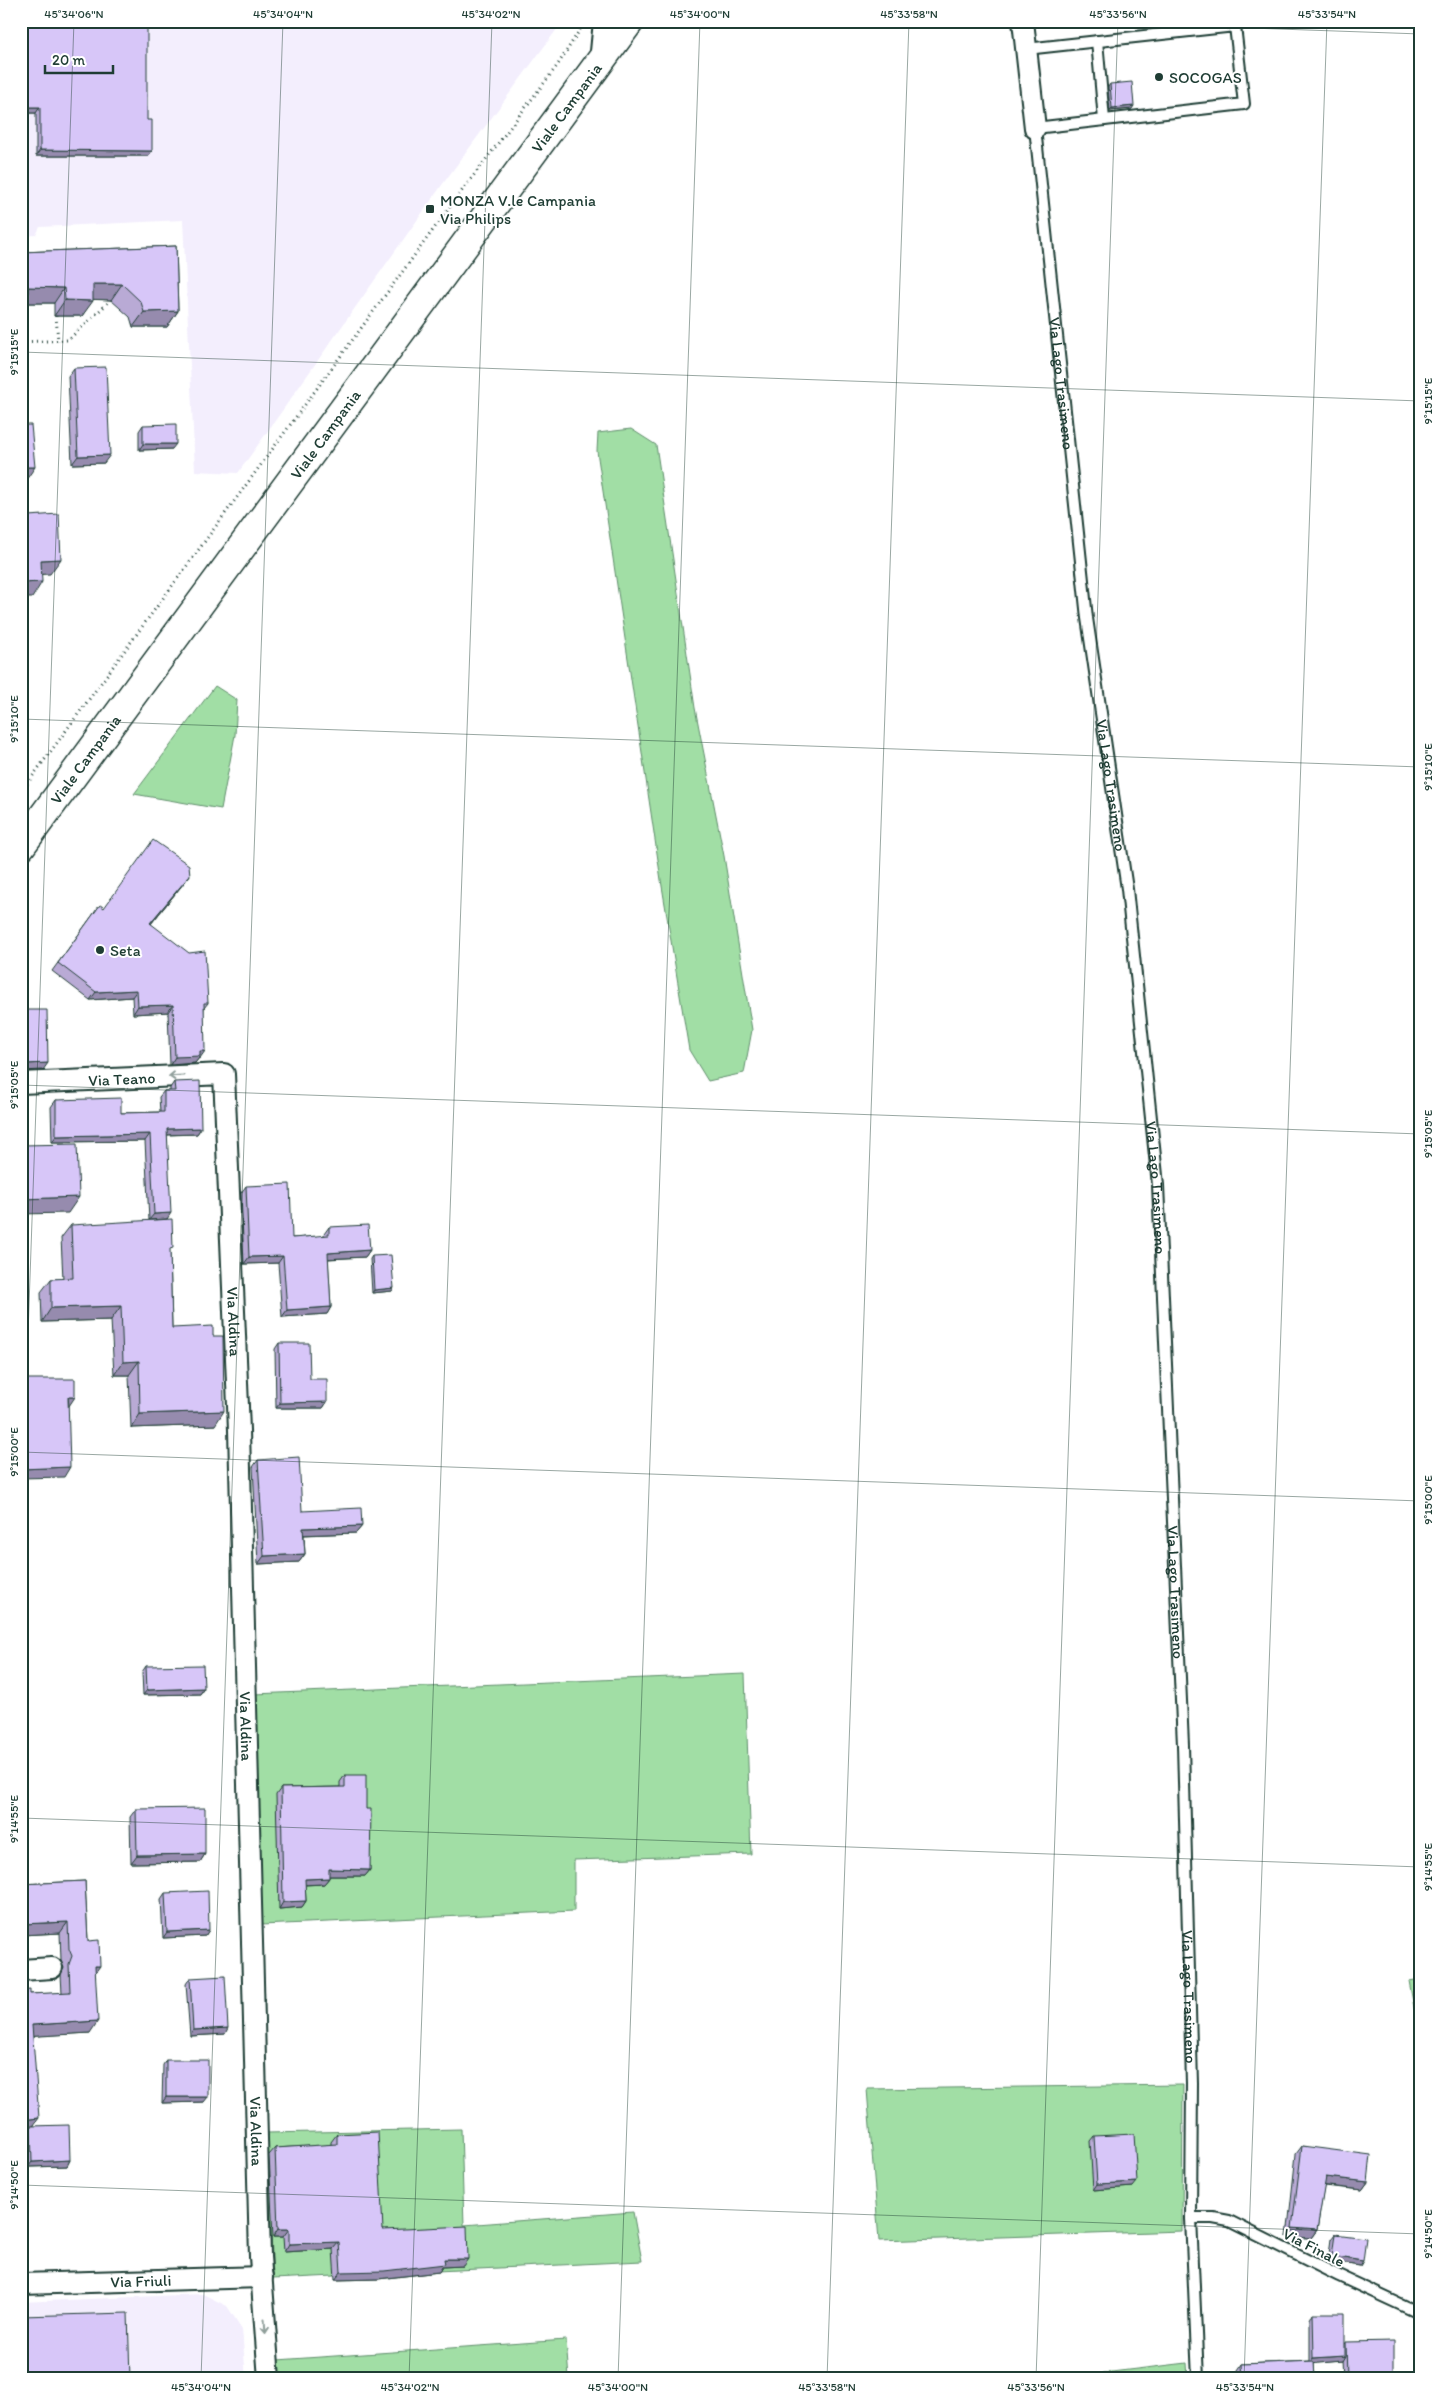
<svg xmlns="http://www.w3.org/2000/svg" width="1442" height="2400" viewBox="0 0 1442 2400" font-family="Itim,sans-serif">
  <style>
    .built { fill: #f3eefd }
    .green { fill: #a1dea5; stroke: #608e6c }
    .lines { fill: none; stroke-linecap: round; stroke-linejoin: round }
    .lane-casing { stroke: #1f3d34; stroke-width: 14 }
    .street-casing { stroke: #1f3d34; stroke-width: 24 }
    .secondary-casing { stroke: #1f3d34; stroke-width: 31 }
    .path { stroke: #1f3d34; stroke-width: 3; stroke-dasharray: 1 4; stroke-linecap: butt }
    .lane { stroke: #fff; stroke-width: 10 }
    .street { stroke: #fff; stroke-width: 20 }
    .secondary { stroke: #fff; stroke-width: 28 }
    .wall { fill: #b9aad5; stroke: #1f3d34 }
    .shaded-wall { fill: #968bae; stroke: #1f3d34 }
    .building { fill: #d7c6f8; stroke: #1f3d34 }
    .oneway { stroke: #8f9e9a }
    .ticks { fill: none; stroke: #1f3d34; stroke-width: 1; stroke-opacity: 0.45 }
    .poi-dot { fill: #1f3d34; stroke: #fff; stroke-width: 2 }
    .labels { text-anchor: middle; stroke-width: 4; stroke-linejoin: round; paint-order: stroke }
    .poi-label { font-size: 16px; fill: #1f3d34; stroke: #fff; text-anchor: start }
    .street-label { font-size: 16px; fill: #1f3d34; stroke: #fff }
    .neatline { fill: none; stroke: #1f3d34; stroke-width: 2 }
    .ticks-label { font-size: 12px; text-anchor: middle; fill: #1f3d34 }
  </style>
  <rect width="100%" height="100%" fill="#fff"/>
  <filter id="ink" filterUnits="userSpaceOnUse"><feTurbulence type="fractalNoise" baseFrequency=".02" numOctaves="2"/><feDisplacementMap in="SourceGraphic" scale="10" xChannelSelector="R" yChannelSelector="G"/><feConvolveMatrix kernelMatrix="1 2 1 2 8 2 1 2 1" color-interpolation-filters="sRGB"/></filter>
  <g filter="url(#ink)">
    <g class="built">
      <polygon points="21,21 563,21 442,185 238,473 195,471 183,220 40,227 36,235 21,236"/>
      <polygon points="203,2294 227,2306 242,2329 246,2379 21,2379 21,2302"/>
    </g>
    <g class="green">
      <polygon points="631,429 656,445 695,708 724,856 752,1030 744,1073 708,1081 689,1050 661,880 597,451 598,433"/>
      <polygon points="215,686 237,700 235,735 221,809 134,794"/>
      <polygon points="745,1674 751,1854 574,1860 574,1911 261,1925 254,1694"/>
      <polygon points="1421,1979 1421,2045 1409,1981"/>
      <polygon points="1183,2085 1182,2231 879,2241 867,2089"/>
      <polygon points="461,2129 464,2225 633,2212 642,2261 273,2279 267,2133"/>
      <polygon points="1417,2255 1421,2255 1421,2305 1414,2302"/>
      <polygon points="566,2340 569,2379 279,2379 277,2360"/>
      <polygon points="1187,2363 1188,2379 1103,2379 1103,2373"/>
    </g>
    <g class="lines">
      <g class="lane-casing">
        <g id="lane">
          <polyline points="1097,41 1104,120"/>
          <path id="s1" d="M1026 49 1235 26 1244 104 1035 128 1087 618 1127 889 1158 1185 1183 1745 1192 2084 1191 2218 1198 2379"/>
          <polyline points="1191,2218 1213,2218 1229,2221 1339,2276 1421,2314"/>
        </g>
      </g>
      <g class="street-casing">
        <g id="street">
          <polyline points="1023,21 1035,128"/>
          <polyline points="600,62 604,21"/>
          <path id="s2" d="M21 1083 224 1074 239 1430 260 2257 269 2379"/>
          <polyline points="21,1970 52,1968"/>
          <path id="s3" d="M21 2284 262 2277"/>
        </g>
      </g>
      <g class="secondary-casing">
        <g id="secondary">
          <path id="s4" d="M21 846 630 21"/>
        </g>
      </g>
      <g class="path">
        <polyline points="56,316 58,341"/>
        <polyline points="21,342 68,340 111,300"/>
        <polyline points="21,792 458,196 557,66 581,28"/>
      </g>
      <use href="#lane" class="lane"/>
      <use href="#street" class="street"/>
      <use href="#secondary" class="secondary"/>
    </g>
    <g class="wall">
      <polygon points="21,21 147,120 148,156 36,156 36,113 21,113"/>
      <polygon points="1110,84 1132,109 1110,111 1108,87"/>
      <polygon points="176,246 178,311 167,327 133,327 130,317 111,300 93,299 82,316 54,316 54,303 27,303 21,310 21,252"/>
      <polygon points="74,368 104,463 72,464 68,376"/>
      <polygon points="143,425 172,449 139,450 139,431"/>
      <polygon points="190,875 151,924 208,1003 204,1008 200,1058 199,1058 195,1063 170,1065 168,1012 133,1014 132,997 90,1000 52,971 100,905 104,908"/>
      <polygon points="174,1082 201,1128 197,1134 167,1135 167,1219 149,1220 145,1141 52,1142 51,1107 56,1100 121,1113 160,1112 159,1097 164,1091 170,1091 170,1088"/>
      <polygon points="246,1186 292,1238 324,1236 324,1234 329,1227 370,1250 365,1257 328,1259 331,1307 327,1314 282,1317 278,1263 244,1264 241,1193"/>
      <polygon points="71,1225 170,1253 172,1328 215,1425 131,1428 129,1375 114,1375 111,1320 42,1322 41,1292 51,1279 63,1279 61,1238"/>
      <polygon points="372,1256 392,1291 372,1293 370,1259"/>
      <polygon points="279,1343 310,1379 327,1402 323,1408 276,1408 275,1349"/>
      <polygon points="258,1460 302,1511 362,1526 356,1533 304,1535 305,1554 299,1562 258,1564 253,1467"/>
      <polygon points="146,1666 204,1688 200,1694 143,1695 142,1672"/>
      <polygon points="345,1775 366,1809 370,1870 365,1876 329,1876 329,1878 324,1884 305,1885 306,1901 302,1907 279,1909 276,1795 281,1788 340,1787 340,1782"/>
      <polygon points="136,1809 205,1854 200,1862 131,1863 130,1817"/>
      <polygon points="85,1881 88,1941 95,1973 90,2033 33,2036 34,2126 70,2160 67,2166 28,2167 27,2132 29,2130 21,2130 21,1991 30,1994 62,1993 61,1975 64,1968 61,1960 60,1933 21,1935 21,1884"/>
      <polygon points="165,1893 209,1930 205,1936 163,1938 161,1899"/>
      <polygon points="190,1978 225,2034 190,2036 186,1984"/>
      <polygon points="166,2060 204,2102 162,2103 163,2065"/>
      <polygon points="337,2134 383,2230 463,2266 442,2267 439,2272 378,2279 335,2280 333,2249 284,2252 283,2237 273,2237 269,2155 275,2148 331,2145 331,2142"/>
      <polygon points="1094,2136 1133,2187 1093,2190 1090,2141"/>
      <polygon points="1302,2146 1368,2182 1362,2190 1324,2186 1317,2230 1311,2238 1287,2237 1296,2154"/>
      <polygon points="1335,2234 1360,2266 1328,2261 1331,2239"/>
      <polygon points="1313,2313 1345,2343 1394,2379 1343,2379 1342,2360 1342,2361 1314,2363 1315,2379 1237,2379 1236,2373 1242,2364 1310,2361 1310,2319"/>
    </g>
    <g class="shaded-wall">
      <polygon points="1134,106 1132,109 1110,111 1112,108"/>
      <polygon points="21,107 40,107 36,113 21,113"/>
      <polygon points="40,150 152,151 148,156 36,156"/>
      <polygon points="93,284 122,284 111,300 83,299"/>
      <polygon points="28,287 64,288 54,303 27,303 21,310 21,297"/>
      <polygon points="65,300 93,301 82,316 54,316"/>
      <polygon points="178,311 167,327 133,327 144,312"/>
      <polygon points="143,444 176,444 172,449 139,450"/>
      <polygon points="110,455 104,463 72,464 78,456"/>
      <polygon points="21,467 35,467 24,483 21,483"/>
      <polygon points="61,559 50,574 30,575 41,560"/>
      <polygon points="42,582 32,598 21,598 21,583"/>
      <polygon points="190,875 184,883 145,931 150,923"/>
      <polygon points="137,990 132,997 90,1000 96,992"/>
      <polygon points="173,1005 168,1012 133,1014 138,1006"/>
      <polygon points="200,1051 205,1051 200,1058 199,1058 195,1063 170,1065 175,1057"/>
      <polygon points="48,1063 43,1070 21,1071 21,1066 25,1064"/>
      <polygon points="201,1128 197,1134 162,1135 167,1129"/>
      <polygon points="150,1134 145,1141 52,1142 56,1136"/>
      <polygon points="79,1197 68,1213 21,1214 21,1199"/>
      <polygon points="171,1213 167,1219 149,1220 154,1214"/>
      <polygon points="370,1250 365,1257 323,1259 328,1253"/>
      <polygon points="283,1256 278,1263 244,1264 249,1257"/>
      <polygon points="394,1288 392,1291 372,1293 374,1290"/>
      <polygon points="121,1306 111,1320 42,1322 51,1308"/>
      <polygon points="331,1307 327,1314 282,1317 287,1310"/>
      <polygon points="139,1361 129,1375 114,1375 123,1362"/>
      <polygon points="68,1397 75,1397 69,1406"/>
      <polygon points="327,1402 323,1408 276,1408 280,1403"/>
      <polygon points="224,1411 215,1425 131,1428 140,1414"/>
      <polygon points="70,1467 64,1477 21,1478 21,1469"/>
      <polygon points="362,1526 356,1533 298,1535 303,1528"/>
      <polygon points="305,1554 299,1562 258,1564 264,1556"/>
      <polygon points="204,1688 200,1694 143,1695 147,1690"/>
      <polygon points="205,1854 200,1862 131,1863 137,1855"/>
      <polygon points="329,1869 370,1870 365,1876 324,1876"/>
      <polygon points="329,1878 324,1884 300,1885 305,1879"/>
      <polygon points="306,1901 302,1907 279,1909 283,1902"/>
      <polygon points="68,1922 60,1933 21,1935 21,1924"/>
      <polygon points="209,1930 205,1936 163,1938 167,1932"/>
      <polygon points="95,1966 100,1966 92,1977"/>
      <polygon points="98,2021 90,2033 24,2037 32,2025"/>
      <polygon points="228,2028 225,2034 190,2036 193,2030"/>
      <polygon points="166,2097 208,2097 204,2102 162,2103"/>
      <polygon points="39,2118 31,2129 31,2126 29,2130 21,2130 21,2120"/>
      <polygon points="70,2160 67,2166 28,2167 32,2162"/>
      <polygon points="1326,2177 1368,2182 1362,2190 1320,2185"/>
      <polygon points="1137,2182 1133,2187 1093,2190 1097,2184"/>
      <polygon points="1292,2228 1317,2230 1311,2238 1287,2237"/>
      <polygon points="278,2229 289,2229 283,2237 273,2237"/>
      <polygon points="339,2242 333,2249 284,2252 289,2244"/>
      <polygon points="1332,2256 1363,2261 1360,2266 1328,2261"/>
      <polygon points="444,2259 468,2259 463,2266 442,2267 439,2272 378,2279 335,2280 341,2272"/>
      <polygon points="1345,2356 1342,2361 1310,2364 1314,2358"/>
    </g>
    <g class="building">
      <polygon points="21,21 147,21 147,120 152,120 152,151 40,150 40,107 21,107"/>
      <polygon points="1132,82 1134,106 1112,108 1110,84"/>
      <polygon points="176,246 178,311 144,312 141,302 122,284 93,284 93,301 65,300 64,288 28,287 28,301 21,302 21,252"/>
      <polygon points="106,367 110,455 78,456 74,368"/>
      <polygon points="176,424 176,444 143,444 143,425"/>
      <polygon points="21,425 31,425 35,467 21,467"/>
      <polygon points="21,506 28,506 28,516 59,514 61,559 41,560 42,582 21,583"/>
      <polygon points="153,840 189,865 190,875 150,923 189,953 205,951 208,1003 204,1003 205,1051 200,1051 200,1056 175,1057 173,1005 138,1006 137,990 96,992 58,963 100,905 104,908"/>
      <polygon points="21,1010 47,1010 48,1063 25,1064 21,1066"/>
      <polygon points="200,1081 201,1128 167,1129 171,1213 154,1214 150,1134 56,1136 56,1100 121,1098 121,1113 164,1112 164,1091 175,1091 174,1082"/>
      <polygon points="77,1144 79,1197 21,1199 21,1145"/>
      <polygon points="290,1184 292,1238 329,1235 329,1227 368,1225 370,1250 328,1253 331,1307 287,1310 283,1256 249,1257 246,1186"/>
      <polygon points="172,1219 173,1248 170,1249 172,1328 213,1326 213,1336 223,1336 224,1411 140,1414 139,1361 123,1362 121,1306 51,1308 51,1279 73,1278 71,1225"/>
      <polygon points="391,1255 394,1288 374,1290 372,1256"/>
      <polygon points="279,1343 309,1343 310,1379 327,1379 327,1402 280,1403"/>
      <polygon points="21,1379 75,1379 75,1397 68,1397 70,1467 21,1469"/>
      <polygon points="299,1457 302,1511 361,1508 362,1526 303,1528 305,1554 264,1556 258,1460"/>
      <polygon points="203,1665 204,1688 147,1690 146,1666"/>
      <polygon points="345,1775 366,1775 366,1809 371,1809 370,1870 329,1869 329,1878 305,1879 306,1901 283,1902 281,1788 345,1787"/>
      <polygon points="205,1808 205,1854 137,1855 136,1809"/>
      <polygon points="85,1881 88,1941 99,1940 100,1966 95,1966 98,2021 32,2025 39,2118 21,2120 21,1991 30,1990 30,1994 70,1992 69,1964 72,1956 69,1949 68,1922 21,1924 21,1884"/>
      <polygon points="208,1891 209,1930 167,1932 165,1893"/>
      <polygon points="225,1976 228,2028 193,2030 190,1978"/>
      <rect x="166" y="2060" width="42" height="37"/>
      <polygon points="69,2125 70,2160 32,2162 31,2126"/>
      <polygon points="378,2132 383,2230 467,2226 468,2259 444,2259 445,2264 384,2271 341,2272 339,2242 289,2244 289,2229 278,2229 275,2148 337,2144 337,2134"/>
      <polygon points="1134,2134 1137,2182 1097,2184 1094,2136"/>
      <polygon points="1302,2146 1371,2155 1368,2182 1326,2177 1317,2230 1292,2228"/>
      <polygon points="1335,2234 1366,2238 1363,2261 1332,2256"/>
      <polygon points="128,2313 130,2379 21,2379 21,2316"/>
      <polygon points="1313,2313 1345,2313 1345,2356 1314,2358"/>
      <polygon points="1394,2341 1394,2379 1347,2379 1346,2342"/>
      <polygon points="1314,2361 1315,2379 1243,2379 1242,2364"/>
    </g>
    <defs><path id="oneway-shaft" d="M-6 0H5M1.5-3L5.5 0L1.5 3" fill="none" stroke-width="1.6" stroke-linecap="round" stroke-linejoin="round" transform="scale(1.25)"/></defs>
    <g class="oneway">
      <use href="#oneway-shaft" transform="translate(176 1076) rotate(177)"/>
      <use href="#oneway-shaft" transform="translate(265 2326) rotate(86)"/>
    </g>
  </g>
  <path class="ticks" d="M1050 21 1421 34M21 352 1421 401M21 719 1421 767M21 1085 1421 1134M21 1452 1421 1501M21 1535 74 21M21 1818 1421 1867M21 2185 1421 2234M201 2379 283 21M409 2379 492 21M618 2379 700 21M827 2379 909 21M1036 2379 1118 21M1244 2379 1327 21"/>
  <g class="poi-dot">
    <circle cx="1159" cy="77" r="5"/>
    <rect x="425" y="204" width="10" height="10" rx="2.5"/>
    <circle cx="100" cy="950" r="5"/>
  </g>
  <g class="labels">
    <g class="poi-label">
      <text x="1169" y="83">SOCOGAS</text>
      <text x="440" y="206">MONZA V.le Campania<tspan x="440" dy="18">Via Philips</tspan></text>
      <text x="110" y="956">Seta</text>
    </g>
    <g class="street-label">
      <text dy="6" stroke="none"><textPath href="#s4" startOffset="918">Viale Campania</textPath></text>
      <text dy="6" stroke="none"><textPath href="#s1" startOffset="756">Via Lago Trasimeno</textPath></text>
      <text dy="6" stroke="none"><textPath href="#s4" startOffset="512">Viale Campania</textPath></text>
      <text dy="6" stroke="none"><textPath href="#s4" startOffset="108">Viale Campania</textPath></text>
      <text dy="6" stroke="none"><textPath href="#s1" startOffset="1161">Via Lago Trasimeno</textPath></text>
      <text dy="6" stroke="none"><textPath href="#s2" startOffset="101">Via Teano</textPath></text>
      <text dy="6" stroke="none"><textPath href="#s1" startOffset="1566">Via Lago Trasimeno</textPath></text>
      <text dy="6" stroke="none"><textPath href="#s2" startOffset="451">Via Aldina</textPath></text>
      <text dy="6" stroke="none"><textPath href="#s1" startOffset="1971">Via Lago Trasimeno</textPath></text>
      <text dy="6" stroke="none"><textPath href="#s2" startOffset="856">Via Aldina</textPath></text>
      <text dy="6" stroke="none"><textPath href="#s1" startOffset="2376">Via Lago Trasimeno</textPath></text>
      <text dy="6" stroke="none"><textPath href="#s2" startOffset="1261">Via Aldina</textPath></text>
      <text transform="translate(1314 2247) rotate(27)" y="6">Via Finale</text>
      <text dy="6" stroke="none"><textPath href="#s3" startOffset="120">Via Friuli</textPath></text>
    </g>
  </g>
  <rect width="1442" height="2400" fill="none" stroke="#fff" stroke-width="55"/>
  <path d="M45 65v8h68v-8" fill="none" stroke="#1f3d34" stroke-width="2.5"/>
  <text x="52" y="65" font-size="15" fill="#1f3d34" stroke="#ffffff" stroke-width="4" paint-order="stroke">20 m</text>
  <rect x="28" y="28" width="1386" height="2344" class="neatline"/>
  <g class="ticks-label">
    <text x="74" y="18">45°34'06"N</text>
    <text x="283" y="18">45°34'04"N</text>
    <text x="491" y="18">45°34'02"N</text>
    <text x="700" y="18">45°34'00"N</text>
    <text x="909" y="18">45°33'58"N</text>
    <text x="1118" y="18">45°33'56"N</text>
    <text x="1327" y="18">45°33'54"N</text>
    <text transform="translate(14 352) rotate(-90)" y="4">9°15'15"E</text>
    <text transform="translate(1428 401) rotate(-90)" y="4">9°15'15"E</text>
    <text transform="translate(14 719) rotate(-90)" y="4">9°15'10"E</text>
    <text transform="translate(1428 767) rotate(-90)" y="4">9°15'10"E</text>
    <text transform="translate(14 1085) rotate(-90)" y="4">9°15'05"E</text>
    <text transform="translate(1428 1134) rotate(-90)" y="4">9°15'05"E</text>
    <text transform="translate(14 1452) rotate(-90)" y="4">9°15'00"E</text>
    <text transform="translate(1428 1500) rotate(-90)" y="4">9°15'00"E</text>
    <text transform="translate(14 1819) rotate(-90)" y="4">9°14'55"E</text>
    <text transform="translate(1428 1867) rotate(-90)" y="4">9°14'55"E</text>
    <text transform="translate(14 2185) rotate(-90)" y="4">9°14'50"E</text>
    <text transform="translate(1428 2234) rotate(-90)" y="4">9°14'50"E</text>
    <text x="201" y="2391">45°34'04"N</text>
    <text x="410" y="2391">45°34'02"N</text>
    <text x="618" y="2391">45°34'00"N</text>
    <text x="827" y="2391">45°33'58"N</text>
    <text x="1036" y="2391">45°33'56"N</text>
    <text x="1245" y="2391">45°33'54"N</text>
  </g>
</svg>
